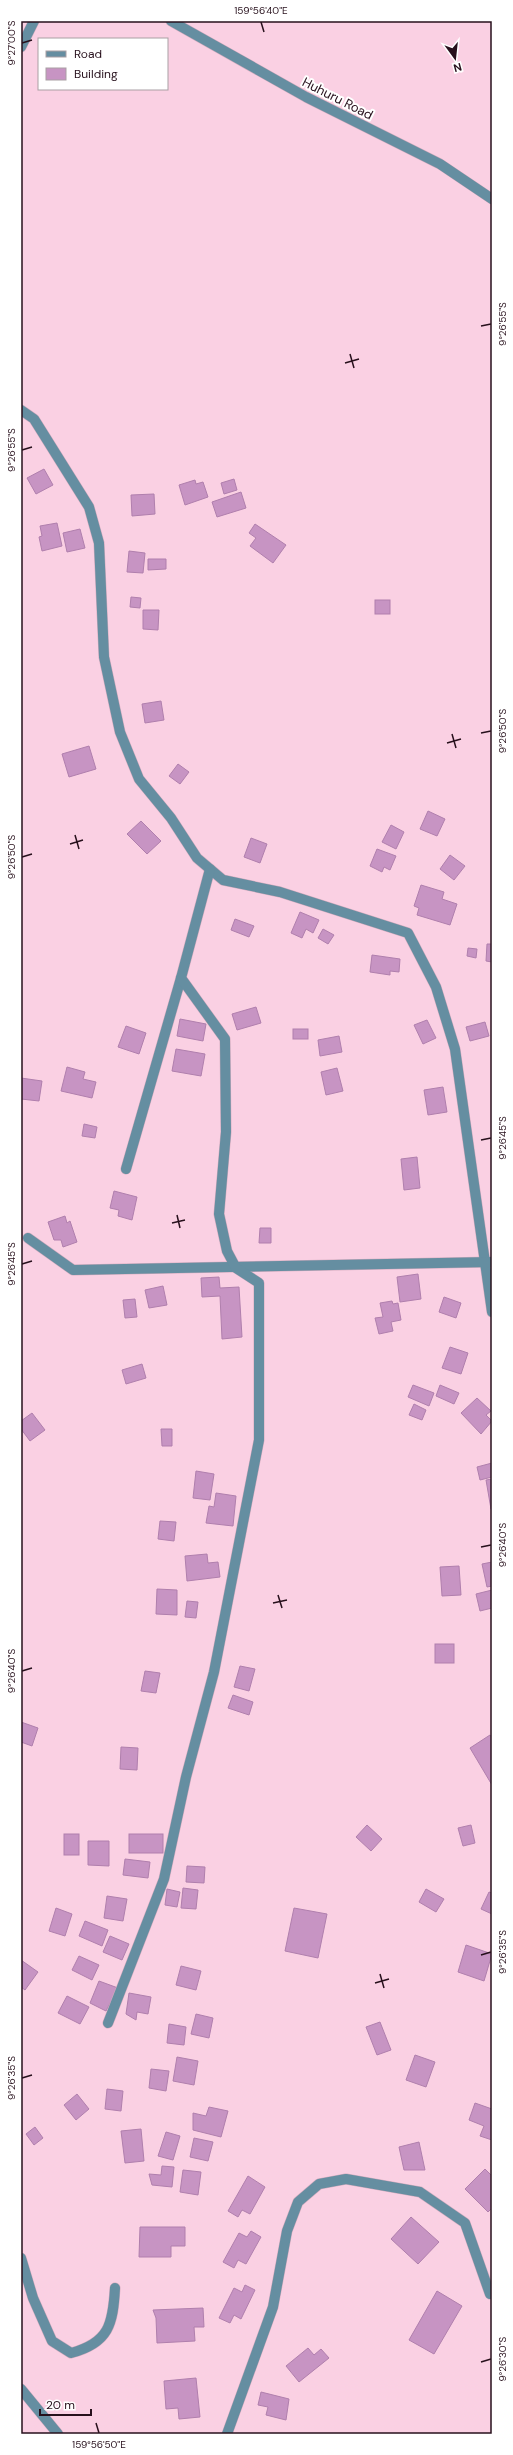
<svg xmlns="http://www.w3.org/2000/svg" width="513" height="2455" viewBox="0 0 513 2455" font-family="'DM Sans',sans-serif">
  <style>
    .building { fill: #c794c3; stroke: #b07fad }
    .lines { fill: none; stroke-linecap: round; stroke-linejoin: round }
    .minor-casing { stroke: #d4adbf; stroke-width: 11 }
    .minor { stroke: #658ea1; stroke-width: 10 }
    .ticks { fill: none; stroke: #27101c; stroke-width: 1.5 }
    .labels { text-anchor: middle; stroke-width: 4; stroke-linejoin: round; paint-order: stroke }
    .street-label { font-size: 13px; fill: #27101c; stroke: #fff }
    .neatline { fill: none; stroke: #27101c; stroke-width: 1.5 }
    .ticks-label { font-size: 10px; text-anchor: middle; fill: #27101c }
  </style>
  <rect width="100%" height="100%" fill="#fad0e3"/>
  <g class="building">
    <polygon points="44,469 53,485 36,494 27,478"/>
    <polygon points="234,479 237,490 224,494 221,483"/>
    <polygon points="195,480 196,484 203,482 208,497 185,505 179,485"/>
    <polygon points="241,492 246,508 217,517 212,502"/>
    <polygon points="154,494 155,514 132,516 131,495"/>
    <polygon points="57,523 62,546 42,551 39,537 42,536 40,526"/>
    <polygon points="255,524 286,545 273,563 250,546 256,538 249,533"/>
    <polygon points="80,529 85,548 67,552 63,533"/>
    <polygon points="129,551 145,553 143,573 127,572"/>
    <polygon points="148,559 166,559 166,569 148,570"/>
    <polygon points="131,597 141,598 140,608 130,607"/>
    <rect x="375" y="600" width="15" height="14"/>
    <polygon points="143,610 159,610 158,630 143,629"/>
    <polygon points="161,701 164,720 145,723 142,704"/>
    <polygon points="89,746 96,769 69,777 62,754"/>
    <polygon points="178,764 189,772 180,784 169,776"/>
    <polygon points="428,811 445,819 437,836 420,829"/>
    <polygon points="141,821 161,841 147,854 127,834"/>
    <polygon points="391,825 404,832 396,849 382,842"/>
    <polygon points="251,838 267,844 260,863 244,857"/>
    <polygon points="377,849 396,856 390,870 384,867 382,872 370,866"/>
    <polygon points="450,855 465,866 454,880 440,869"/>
    <polygon points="421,885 444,892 442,899 457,904 450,925 417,915 419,908 414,906"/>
    <polygon points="300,912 319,920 313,933 306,929 302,938 291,933"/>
    <polygon points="235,919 254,926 249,937 231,930"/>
    <polygon points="323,929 334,935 328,944 318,938"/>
    <polygon points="487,944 492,944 492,962 486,961"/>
    <polygon points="468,948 477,949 476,958 467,956"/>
    <polygon points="372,955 400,959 399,972 390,971 390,975 370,972"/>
    <polygon points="256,1007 261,1023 237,1030 232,1014"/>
    <polygon points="180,1019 206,1024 203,1041 177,1036"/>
    <polygon points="427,1020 436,1038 423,1044 414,1025"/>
    <polygon points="485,1022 489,1036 470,1041 466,1027"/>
    <polygon points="126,1026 146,1033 139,1054 118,1047"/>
    <rect x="293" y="1029" width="15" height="10"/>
    <polygon points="339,1036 342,1052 320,1056 318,1040"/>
    <polygon points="176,1049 205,1054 201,1076 172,1071"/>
    <polygon points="67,1067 85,1072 83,1079 96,1082 92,1098 61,1091"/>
    <polygon points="337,1068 343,1091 326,1095 321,1072"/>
    <polygon points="21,1078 42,1081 39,1101 21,1099"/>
    <polygon points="443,1087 447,1112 428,1115 424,1090"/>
    <polygon points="84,1124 97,1127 95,1138 82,1136"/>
    <polygon points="417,1157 420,1188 404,1190 401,1159"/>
    <polygon points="114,1191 137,1197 132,1220 118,1216 119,1210 110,1208"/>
    <polygon points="65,1216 67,1223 70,1221 77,1242 63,1247 61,1240 54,1240 48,1222"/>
    <polygon points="260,1228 271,1228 271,1243 259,1243"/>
    <polygon points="418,1274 421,1299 400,1302 397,1277"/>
    <polygon points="219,1277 220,1288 239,1287 242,1337 222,1339 220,1296 202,1297 201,1278"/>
    <polygon points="163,1286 167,1305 149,1308 145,1290"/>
    <polygon points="444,1297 461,1303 456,1318 439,1312"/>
    <polygon points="135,1299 137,1317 125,1318 123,1300"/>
    <polygon points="392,1301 393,1304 398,1303 401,1320 391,1322 393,1331 379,1334 375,1318 383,1317 380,1303"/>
    <polygon points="450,1347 468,1353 461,1374 442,1368"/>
    <polygon points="142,1364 146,1378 126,1384 122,1370"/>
    <polygon points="413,1385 434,1393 429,1406 408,1397"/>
    <polygon points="440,1385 459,1393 454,1404 436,1396"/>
    <polygon points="477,1398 491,1411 486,1415 492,1421 481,1434 461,1413"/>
    <polygon points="414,1404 426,1410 422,1420 409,1415"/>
    <polygon points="32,1413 45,1430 30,1441 21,1429 21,1421"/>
    <polygon points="161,1429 172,1429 172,1446 162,1446"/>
    <polygon points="492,1463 492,1477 480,1480 477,1467"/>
    <polygon points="196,1471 214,1474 210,1500 193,1498"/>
    <polygon points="492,1479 492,1509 491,1509 486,1480"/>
    <polygon points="216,1493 236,1496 233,1526 206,1523 209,1506 214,1507"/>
    <polygon points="160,1521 176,1522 174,1541 158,1539"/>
    <polygon points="207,1554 208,1563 218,1562 220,1577 187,1581 185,1556"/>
    <polygon points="492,1562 492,1586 487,1587 482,1564"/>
    <polygon points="459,1566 461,1595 442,1596 440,1567"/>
    <polygon points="157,1589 177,1590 177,1615 156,1614"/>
    <polygon points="492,1590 492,1608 480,1611 476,1594"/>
    <polygon points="187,1601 198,1602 196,1618 185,1617"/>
    <rect x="435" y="1644" width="19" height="19"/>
    <polygon points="240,1666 255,1669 249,1691 234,1687"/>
    <polygon points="145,1671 160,1673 156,1693 141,1691"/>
    <polygon points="233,1695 253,1702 249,1715 228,1708"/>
    <polygon points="21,1722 38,1728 32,1746 21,1742"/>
    <polygon points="490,1735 492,1738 492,1785 470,1748"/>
    <polygon points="121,1747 138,1748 137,1770 120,1769"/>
    <polygon points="367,1825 382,1839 371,1851 356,1837"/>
    <polygon points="471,1825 475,1843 463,1846 458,1828"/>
    <rect x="64" y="1834" width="15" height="21"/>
    <rect x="129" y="1834" width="34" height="19"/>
    <polygon points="88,1841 109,1841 109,1866 88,1865"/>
    <polygon points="125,1859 150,1862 148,1878 123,1875"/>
    <polygon points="187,1866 205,1867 204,1883 186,1882"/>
    <polygon points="183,1888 198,1890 196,1909 181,1908"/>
    <polygon points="167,1889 180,1892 177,1907 165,1905"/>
    <polygon points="426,1889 444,1899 436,1912 419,1902"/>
    <polygon points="489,1892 492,1893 492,1914 481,1909"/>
    <polygon points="107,1896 127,1899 123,1921 104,1918"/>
    <polygon points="56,1908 72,1914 65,1936 49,1931"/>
    <polygon points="294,1908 327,1914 318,1958 285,1951"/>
    <polygon points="85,1921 108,1930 102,1946 79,1936"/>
    <polygon points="110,1936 129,1944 122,1960 103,1952"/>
    <polygon points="466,1945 492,1954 484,1981 458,1972"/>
    <polygon points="79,1956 99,1965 92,1980 72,1970"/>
    <polygon points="21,1960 38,1972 25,1990 21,1987"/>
    <polygon points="181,1966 201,1971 196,1990 176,1985"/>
    <polygon points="99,1981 118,1988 106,2011 90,2003"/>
    <polygon points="129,1993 151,1997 148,2014 137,2012 136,2020 126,2014"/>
    <polygon points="67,1996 89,2007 80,2024 58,2013"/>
    <polygon points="196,2014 213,2018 209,2038 191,2034"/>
    <polygon points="380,2022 391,2050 377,2055 366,2027"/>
    <polygon points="169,2024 186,2027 184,2045 167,2043"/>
    <polygon points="415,2055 435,2062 426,2087 406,2080"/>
    <polygon points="177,2057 198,2061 194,2085 173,2081"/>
    <polygon points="151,2069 169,2071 166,2091 149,2088"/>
    <polygon points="107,2089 123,2091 121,2111 105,2109"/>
    <polygon points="77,2094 89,2109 76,2120 64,2105"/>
    <polygon points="475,2103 492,2109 492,2140 480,2136 484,2126 469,2120"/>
    <polygon points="209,2107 228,2111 221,2137 193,2130 193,2113 206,2116"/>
    <polygon points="35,2127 43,2138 34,2145 26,2134"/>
    <polygon points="141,2129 144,2161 125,2163 121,2131"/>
    <polygon points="166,2132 180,2136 173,2160 158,2156"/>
    <polygon points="194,2138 213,2142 208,2161 190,2157"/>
    <polygon points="419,2142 425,2170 404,2170 399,2147"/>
    <polygon points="162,2166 174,2167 172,2187 152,2185 149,2174 161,2175"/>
    <polygon points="485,2169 492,2176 492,2208 488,2212 465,2189"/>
    <polygon points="183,2170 201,2172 198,2195 180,2192"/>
    <polygon points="248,2176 265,2187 250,2214 242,2210 238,2217 228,2211"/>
    <polygon points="411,2217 439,2242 418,2264 391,2239"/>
    <polygon points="140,2227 185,2227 185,2246 171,2246 171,2257 139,2257"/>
    <polygon points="251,2231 261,2237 246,2264 238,2260 234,2268 223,2262 239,2233 247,2237"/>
    <polygon points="245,2285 255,2290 241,2319 234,2315 230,2323 219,2318 234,2288 242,2292"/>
    <polygon points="437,2291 462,2306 434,2354 409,2340"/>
    <polygon points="203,2308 204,2327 194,2327 195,2341 157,2343 156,2318 153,2310"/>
    <polygon points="308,2348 314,2355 321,2349 329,2358 299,2382 286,2366"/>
    <polygon points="196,2378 200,2417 179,2419 178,2408 166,2409 164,2381"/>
    <polygon points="261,2392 289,2399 286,2420 266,2415 268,2407 258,2405"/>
  </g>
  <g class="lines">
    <g class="minor-casing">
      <g id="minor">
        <polyline points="171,21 306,97 440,164 492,199"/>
        <polyline points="21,47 34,21"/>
        <polyline points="21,410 34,419 89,507 99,543 104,657 120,732 139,779 171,818 197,858 223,880 280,892 408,933 436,987 455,1049 492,1312"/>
        <polyline points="126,1169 181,978"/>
        <polyline points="28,1238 73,1270 492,1262"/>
        <polyline points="108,2023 164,1879 186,1777 214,1672 259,1440 259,1283 236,1268 227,1251 219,1214 226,1132 225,1039 181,978 210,869"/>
        <path d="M21 2258 33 2298 52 2341 71 2353C109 2343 113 2324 115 2288"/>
        <polyline points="21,2389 58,2434"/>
        <polyline points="227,2434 273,2307 287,2231 298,2202 319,2184 346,2179 420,2192 465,2223 490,2294"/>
      </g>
    </g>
    <use href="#minor" class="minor"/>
  </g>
  <path class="ticks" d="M261 22 264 32M22 43 32 40M481 326 491 324M350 354 354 368M345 363 359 359M22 450 32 447M481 733 491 731M452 734 456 748M447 743 461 739M75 835 79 849M70 844 83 840M22 857 32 854M481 1140 491 1138M177 1215 180 1228M172 1223 185 1220M22 1264 32 1261M481 1547 491 1545M278 1595 282 1608M273 1603 287 1600M22 1671 32 1668M481 1955 491 1952M380 1974 384 1988M375 1983 389 1979M22 2078 32 2075M481 2362 491 2359M96 2423 99 2433"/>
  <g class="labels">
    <g class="street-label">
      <text transform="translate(338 98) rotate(27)" y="5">Huhuru Road</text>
    </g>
  </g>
  <rect width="513" height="2455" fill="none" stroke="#ffffff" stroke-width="44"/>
  <rect x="38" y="38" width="130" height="52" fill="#ffffff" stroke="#a99fa4"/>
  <rect x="46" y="51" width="20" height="6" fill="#658ea1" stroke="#a99fa4"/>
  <text x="74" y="58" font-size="12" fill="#27101c">Road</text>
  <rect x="46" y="68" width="20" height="12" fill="#c794c3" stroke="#a99fa4"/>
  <text x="74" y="78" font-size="12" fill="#27101c">Building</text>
  <g transform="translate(455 58) rotate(165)" stroke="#ffffff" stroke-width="3" paint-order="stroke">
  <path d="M0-3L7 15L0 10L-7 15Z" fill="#27101c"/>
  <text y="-6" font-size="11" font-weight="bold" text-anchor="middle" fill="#27101c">N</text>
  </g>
  <path d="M40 2409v6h51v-6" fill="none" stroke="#27101c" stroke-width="2"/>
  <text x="46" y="2409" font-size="12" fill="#27101c" stroke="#ffffff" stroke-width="3" paint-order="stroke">20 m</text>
  <rect x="22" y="22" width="469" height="2411" class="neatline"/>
  <g class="ticks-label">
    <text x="261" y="14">159°56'40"E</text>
    <text transform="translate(11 43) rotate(-90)" y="4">9°27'00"S</text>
    <text transform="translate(502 324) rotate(-90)" y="4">9°26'55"S</text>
    <text transform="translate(11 450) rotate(-90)" y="4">9°26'55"S</text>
    <text transform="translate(502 731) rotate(-90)" y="4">9°26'50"S</text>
    <text transform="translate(11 857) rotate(-90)" y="4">9°26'50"S</text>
    <text transform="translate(502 1138) rotate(-90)" y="4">9°26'45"S</text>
    <text transform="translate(11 1264) rotate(-90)" y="4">9°26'45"S</text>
    <text transform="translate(502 1545) rotate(-90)" y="4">9°26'40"S</text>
    <text transform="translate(11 1671) rotate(-90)" y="4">9°26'40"S</text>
    <text transform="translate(502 1952) rotate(-90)" y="4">9°26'35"S</text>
    <text transform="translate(11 2078) rotate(-90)" y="4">9°26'35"S</text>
    <text transform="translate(502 2359) rotate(-90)" y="4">9°26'30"S</text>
    <text x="99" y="2448">159°56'50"E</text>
  </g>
</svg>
